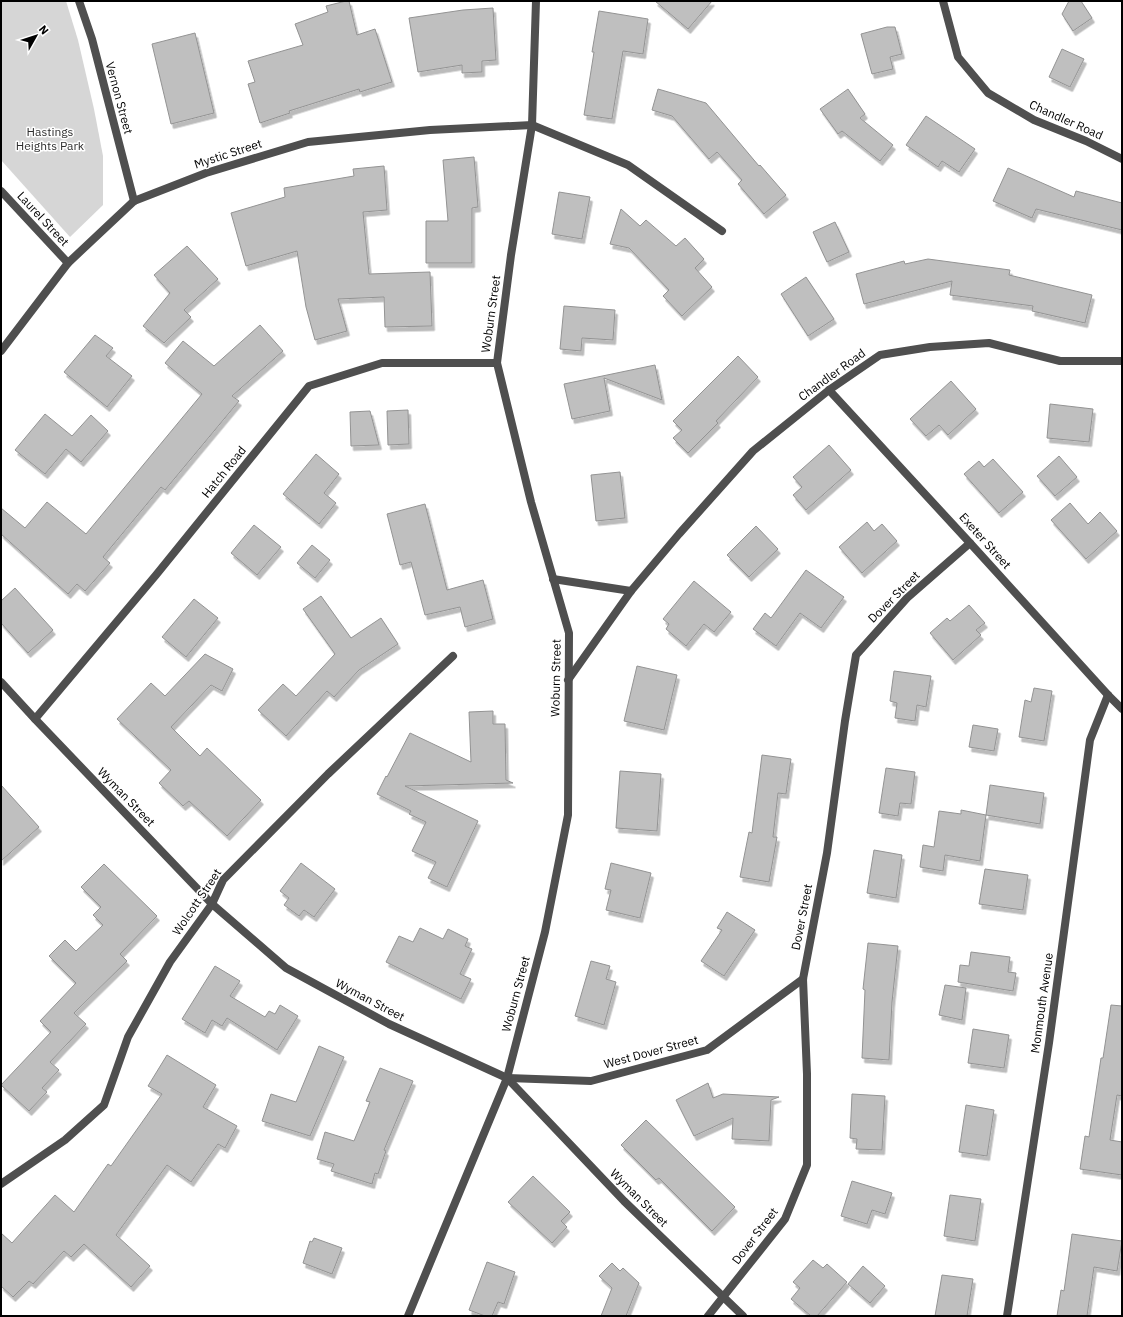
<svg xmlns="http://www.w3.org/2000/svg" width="1123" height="1317" viewBox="0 0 1123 1317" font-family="'IBM Plex Sans',sans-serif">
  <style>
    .green { fill: #d6d6d6 }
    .building { fill: #bfbfbf; stroke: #939393; filter: url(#shadow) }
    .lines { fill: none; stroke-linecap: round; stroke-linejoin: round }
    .minor { stroke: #4f4f4f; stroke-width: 8 }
    .tertiary { stroke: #4f4f4f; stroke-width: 8 }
    .labels { text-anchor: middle; stroke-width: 3; stroke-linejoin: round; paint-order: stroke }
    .street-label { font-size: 12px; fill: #000; stroke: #fff }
    .park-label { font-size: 12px; fill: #2d2d2d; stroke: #fff }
  </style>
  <defs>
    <filter id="shadow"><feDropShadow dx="2.5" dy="4.5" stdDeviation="0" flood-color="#0004"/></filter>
  </defs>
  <rect width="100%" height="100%" fill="#fff"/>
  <polygon class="green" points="1,1 66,1 78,40 94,109 103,156 103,205 70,237 1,160"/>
  <g class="building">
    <polygon points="346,1 349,1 357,35 375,29 392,82 360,92 359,89 289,111 290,113 260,123 248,84 255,82 248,61 303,45 295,24 328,12 326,6"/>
    <polygon points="655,1 712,1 688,29"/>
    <polygon points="1069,1 1081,1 1092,18 1073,31 1062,14"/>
    <polygon points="493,8 496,60 482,61 482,72 462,73 462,65 418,72 409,18 463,10"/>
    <polygon points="599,11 648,19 643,54 623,51 612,119 584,115 594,52 592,52"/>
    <polygon points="887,27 895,27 902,54 890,57 893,69 872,74 861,34"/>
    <polygon points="195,33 214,113 171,124 152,44"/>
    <polygon points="1062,49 1084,59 1070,87 1049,77"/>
    <polygon points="658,89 706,103 759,166 760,165 786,195 764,214 738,184 742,180 717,152 709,159 672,116 652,110"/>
    <polygon points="848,89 865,114 860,118 893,145 880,161 842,131 838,134 820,109"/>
    <polygon points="926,116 975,149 959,172 942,161 938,167 906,145"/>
    <polygon points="474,157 478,207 472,208 472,263 426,263 426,221 448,221 443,160"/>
    <polygon points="384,166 387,210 363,212 369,274 430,272 432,326 385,327 384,297 338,299 347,331 315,340 306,307 297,251 246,266 231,213 285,197 284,188 354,176 353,169"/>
    <polygon points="1008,168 1074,197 1076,191 1122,203 1122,230 1036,209 1032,218 993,201"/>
    <polygon points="559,192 590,197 582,239 552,234"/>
    <polygon points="621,209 640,226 646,220 676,246 685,238 704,259 695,268 712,287 682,316 663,296 669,290 629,248 610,244"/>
    <polygon points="835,222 849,252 827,262 813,232"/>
    <polygon points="187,246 218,279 184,310 191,317 164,343 143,326 170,293 154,275"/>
    <polygon points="928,259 1010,270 1009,275 1092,295 1085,323 1032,311 1033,306 950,295 952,281 864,304 856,274 904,261 905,264"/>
    <polygon points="806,277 834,319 808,336 781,294"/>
    <polygon points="564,306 615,310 613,340 582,338 581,351 560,349"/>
    <polygon points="260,325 283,351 232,396 239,401 165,490 161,487 103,557 110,563 85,591 77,584 68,594 1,534 1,508 25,528 47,502 86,534 202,394 165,363 183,341 214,366"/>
    <polygon points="95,335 113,348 106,356 132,376 107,407 64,372"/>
    <polygon points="738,356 758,377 716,421 718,423 688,453 673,438 682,430 673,421"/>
    <polygon points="655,365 662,400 604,378 610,411 572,419 564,384"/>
    <polygon points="951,381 976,409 948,435 939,425 926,436 910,419"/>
    <polygon points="1050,404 1093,409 1089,442 1047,438"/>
    <polygon points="408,410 409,444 388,445 387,411"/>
    <polygon points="370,411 379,445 351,446 350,412"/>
    <polygon points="45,414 72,436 91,415 108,431 81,462 66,449 45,474 15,450"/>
    <polygon points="829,445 851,470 806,510 793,495 802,487 793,477"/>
    <polygon points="316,454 339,474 324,493 336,503 319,524 283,494"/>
    <polygon points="1059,456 1077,477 1055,496 1037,476"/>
    <polygon points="993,459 1023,492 999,513 964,474 979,461 984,467"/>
    <polygon points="620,472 625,518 596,521 591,475"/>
    <polygon points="1070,503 1088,524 1100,512 1117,531 1086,559 1051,520"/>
    <polygon points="425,504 447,590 483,580 493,619 465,627 460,607 425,615 411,562 400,565 387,514"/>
    <polygon points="867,522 874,531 882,524 897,541 862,573 839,547"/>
    <polygon points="254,525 281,547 257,575 231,553"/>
    <polygon points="756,526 778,549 749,577 727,555"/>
    <polygon points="312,545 330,560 315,578 297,563"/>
    <polygon points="806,570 844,597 821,628 800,613 776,646 753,629 765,613 771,618"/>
    <polygon points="694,581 731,612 714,632 704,624 686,646 666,629 669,624 663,619"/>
    <polygon points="15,588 53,630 28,653 1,623 1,601"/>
    <polygon points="321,596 351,638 381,618 398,644 359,670 334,697 327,691 286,736 258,710 283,684 296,696 335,654 303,609"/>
    <polygon points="194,599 218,618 186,657 162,637"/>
    <polygon points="969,605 985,623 976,630 981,635 953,660 930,633 947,618 950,621"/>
    <polygon points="205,654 233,669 222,691 211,685 171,727 200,756 207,748 261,800 227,836 189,801 183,806 159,783 171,770 117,719 151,683 165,696"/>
    <polygon points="637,666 677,675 664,730 624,721"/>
    <polygon points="894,671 931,676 926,707 917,705 915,721 895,718 897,703 890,701"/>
    <polygon points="1034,688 1052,691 1044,741 1019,737 1025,700 1031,702"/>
    <polygon points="493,711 493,724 505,724 506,780 513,783 405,786 478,821 447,887 428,878 436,862 412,851 426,822 409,814 411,811 377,794 386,776 387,777 410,733 471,762 469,712"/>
    <polygon points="973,725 998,729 994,751 969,747"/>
    <polygon points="762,755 791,759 786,794 778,793 773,837 777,837 769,882 740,877 749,832 752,833"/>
    <polygon points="886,768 915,772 911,804 900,803 898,816 879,813"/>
    <polygon points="620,771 661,774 657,831 616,828"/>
    <polygon points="1,785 39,827 1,861"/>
    <polygon points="990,785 1044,793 1040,824 986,815 980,861 945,855 943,871 920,867 923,845 934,847 939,811 961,814 961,810 986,815"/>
    <polygon points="874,850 902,855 896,898 867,893"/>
    <polygon points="301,863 335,889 314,917 304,910 299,916 284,905 289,898 280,891"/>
    <polygon points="611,863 651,873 640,918 606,910 611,890 605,889"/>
    <polygon points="104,864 157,916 120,954 127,961 74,1013 86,1024 50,1062 59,1070 42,1088 47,1092 29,1111 1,1085 51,1032 40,1021 76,983 49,956 65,940 76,951 103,925 93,915 101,907 81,887"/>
    <polygon points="985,869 1028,875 1023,910 979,904"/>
    <polygon points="727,912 755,930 724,976 701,961 722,930 717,928"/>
    <polygon points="420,928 443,939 448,929 468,939 465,946 472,949 460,974 471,979 461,999 386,962 399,936 413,942"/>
    <polygon points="868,943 898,946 892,1002 889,1060 862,1058 865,990 863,989"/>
    <polygon points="971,952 1010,957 1008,972 1016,973 1013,991 958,982 960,965 969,966"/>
    <polygon points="591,961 610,966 606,979 616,982 604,1025 575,1016"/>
    <polygon points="215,966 240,981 230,996 265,1017 269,1011 275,1014 280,1005 298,1016 277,1050 227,1018 222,1026 212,1020 205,1033 182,1019"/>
    <polygon points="945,985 966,988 962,1020 939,1015"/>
    <polygon points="1111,1005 1122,1006 1122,1096 1117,1095 1110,1140 1122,1142 1122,1175 1080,1169 1085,1136 1089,1137 1101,1058 1103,1058"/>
    <polygon points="973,1029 1009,1035 1004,1068 968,1063"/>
    <polygon points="319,1046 344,1057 310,1136 262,1121 271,1094 296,1102"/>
    <polygon points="167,1055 216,1085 203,1107 237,1126 225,1148 218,1144 191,1182 167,1165 116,1235 150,1266 131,1287 84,1244 71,1257 64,1251 33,1284 29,1281 13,1297 1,1286 1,1233 12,1243 55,1195 74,1212 108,1164 111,1166 162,1094 148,1086"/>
    <polygon points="380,1068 413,1081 384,1150 386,1151 378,1174 375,1173 372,1184 331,1171 334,1164 317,1159 325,1132 354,1141 370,1102 366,1101"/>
    <polygon points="708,1083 713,1098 723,1094 779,1097 771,1100 769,1141 732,1139 733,1118 694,1136 676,1100"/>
    <polygon points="852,1094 885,1096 882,1150 856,1149 857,1139 850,1138"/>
    <polygon points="966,1105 994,1110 987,1156 959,1152"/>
    <polygon points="646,1120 735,1207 712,1231 659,1178 656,1180 621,1145"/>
    <polygon points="533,1176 570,1212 561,1221 567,1227 552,1243 508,1202"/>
    <polygon points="852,1181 892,1193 885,1214 872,1210 867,1224 841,1216"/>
    <polygon points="950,1195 981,1199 975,1241 944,1236"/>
    <polygon points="1072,1234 1122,1241 1117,1271 1094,1267 1087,1316 1057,1316 1061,1290 1064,1291"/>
    <polygon points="314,1238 342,1248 332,1274 303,1263 310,1241 312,1242"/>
    <polygon points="813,1260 823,1268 827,1264 847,1282 817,1316 811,1316 791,1299 800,1288 793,1282"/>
    <polygon points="487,1262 515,1272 504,1304 498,1302 492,1316 485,1316 469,1310"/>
    <polygon points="612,1263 620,1271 623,1268 639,1283 626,1316 601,1316 612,1288 599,1276"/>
    <polygon points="863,1266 885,1286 870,1303 848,1284"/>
    <polygon points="942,1275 973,1279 967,1316 935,1316"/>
  </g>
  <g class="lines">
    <g class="minor">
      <polyline points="79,1 92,39 134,201"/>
      <polyline points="943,1 958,57 988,93 1034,120 1086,141 1122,159"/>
      <polyline points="1,191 68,263"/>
      <polyline points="1,351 68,263 134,201 206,173 308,142 430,130 532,125 628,165 722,231"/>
      <polyline points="829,390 970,543 1108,695 1122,709"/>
      <polyline points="553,579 631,591"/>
      <polyline points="568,680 631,591 679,534 753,451 829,390 880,355 930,347 989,343 1060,361 1122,361"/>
      <polyline points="1,682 35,719 212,904 286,968 389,1024 507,1078 624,1201 743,1316"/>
      <polyline points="35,719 156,575 309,386 382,363 497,363"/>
      <polyline points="507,1078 591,1081 707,1050 803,979"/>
      <polyline points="1,1184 65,1140 104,1105 128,1037 170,962 212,904 223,880 328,774 453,656"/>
      <polyline points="708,1316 785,1219 807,1165 807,1074 803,979 827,853 845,721 856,655 907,598 970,543"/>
      <polyline points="1007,1316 1049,1043 1090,740 1108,695"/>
    </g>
    <polyline class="tertiary" points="408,1316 507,1078 545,932 568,815 569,633 531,502 497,363 511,255 532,125 536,1"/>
  </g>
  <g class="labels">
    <g class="street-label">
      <text transform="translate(119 98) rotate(75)" y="4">Vernon Street</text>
      <text transform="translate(1066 120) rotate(24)" y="4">Chandler Road</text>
      <text transform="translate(228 154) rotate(-18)" y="4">Mystic Street</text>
      <text transform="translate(43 219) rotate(47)" y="4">Laurel Street</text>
      <text transform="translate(491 314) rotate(-82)" y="4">Woburn Street</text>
      <text transform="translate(832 375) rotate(-36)" y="4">Chandler Road</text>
      <text transform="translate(224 472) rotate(-51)" y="4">Hatch Road</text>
      <text transform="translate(985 541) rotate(48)" y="4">Exeter Street</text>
      <text transform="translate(894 597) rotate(-45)" y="4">Dover Street</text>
      <text transform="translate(556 678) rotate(-89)" y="4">Woburn Street</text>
      <text transform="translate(126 797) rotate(46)" y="4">Wyman Street</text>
      <text transform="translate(197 902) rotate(-56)" y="4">Wolcott Street</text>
      <text transform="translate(802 917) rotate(-79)" y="4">Dover Street</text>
      <text transform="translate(516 994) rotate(-75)" y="4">Woburn Street</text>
      <text transform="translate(370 1000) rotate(28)" y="4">Wyman Street</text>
      <text transform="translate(1042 1003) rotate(-82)" y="4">Monmouth Avenue</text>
      <text transform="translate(651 1052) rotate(-15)" y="4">West Dover Street</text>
      <text transform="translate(639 1198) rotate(45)" y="4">Wyman Street</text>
      <text transform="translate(755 1236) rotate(-53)" y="4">Dover Street</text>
    </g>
    <g class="park-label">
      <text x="50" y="136">Hastings<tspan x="50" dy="14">Heights Park</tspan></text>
    </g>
  </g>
  <rect width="1123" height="1317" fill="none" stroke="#000000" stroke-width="4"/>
  <g transform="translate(36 36) rotate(51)" stroke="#ffffff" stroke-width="3" paint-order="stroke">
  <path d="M0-3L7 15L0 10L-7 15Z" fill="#000000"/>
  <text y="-6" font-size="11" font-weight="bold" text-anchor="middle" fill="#000000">N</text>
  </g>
</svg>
